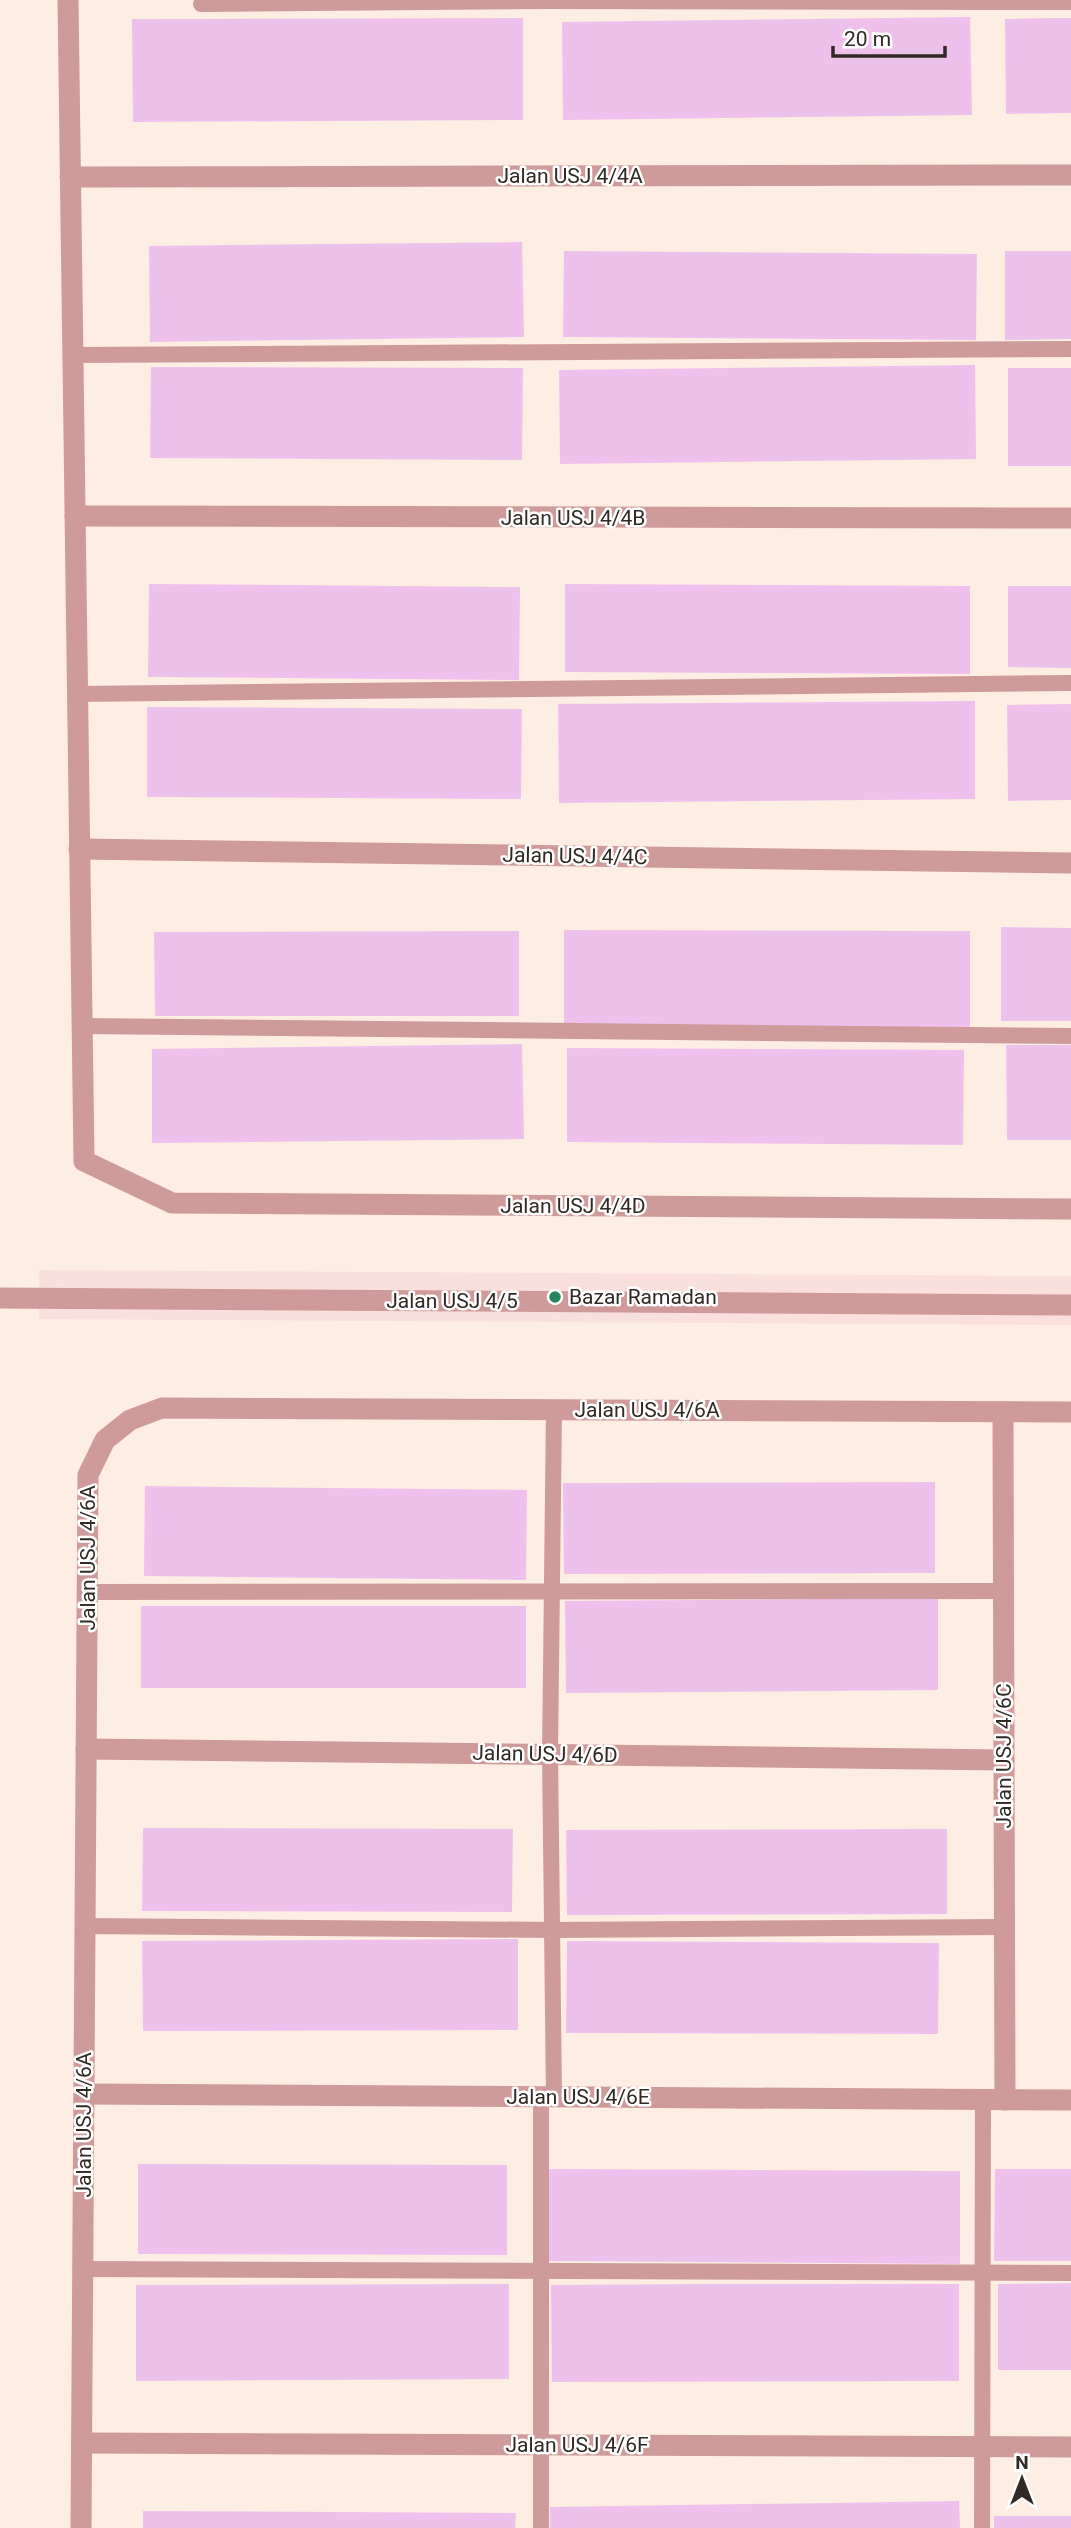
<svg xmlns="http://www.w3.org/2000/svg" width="1071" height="2528" viewBox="0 0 1071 2528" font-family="Roboto,sans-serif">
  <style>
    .commercial { fill: #fae0dc }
    .building { fill: #eec1ed }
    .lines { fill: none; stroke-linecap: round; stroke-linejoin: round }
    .lane { stroke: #ce9a9a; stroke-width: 16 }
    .street { stroke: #ce9a9a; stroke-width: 21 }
    .poi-dot { fill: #26865f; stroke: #fff; stroke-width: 2.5 }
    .labels { text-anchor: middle; stroke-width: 5; stroke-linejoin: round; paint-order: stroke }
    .street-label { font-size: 21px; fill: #302924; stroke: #fff }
    .poi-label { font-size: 21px; fill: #302924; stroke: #fff; text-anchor: start }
  </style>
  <rect width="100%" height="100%" fill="#fdede2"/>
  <polygon class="commercial" points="39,1270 1071,1276 1071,1325 39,1319"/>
  <g class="building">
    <polygon points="970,17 972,115 563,120 562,22"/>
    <polygon points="523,18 523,120 133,122 132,19"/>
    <polygon points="1047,18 1071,18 1071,113 1006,114 1005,19"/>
    <polygon points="522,242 524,337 150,342 149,246"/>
    <polygon points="564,251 977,254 976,340 563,337"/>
    <polygon points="1005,251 1071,251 1071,339 1005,340"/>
    <polygon points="975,365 976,459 560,464 559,370"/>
    <polygon points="151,367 523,368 522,460 150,458"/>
    <rect x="1008" y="368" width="63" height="98"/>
    <polygon points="149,584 520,587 519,680 148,677"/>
    <polygon points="565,584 970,586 970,674 565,672"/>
    <polygon points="1008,586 1071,586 1071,668 1008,667"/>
    <polygon points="975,701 975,799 559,803 558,704"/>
    <polygon points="1071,704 1071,800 1008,801 1007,705"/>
    <polygon points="147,707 522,709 521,799 147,797"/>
    <polygon points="1001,927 1071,928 1071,1021 1001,1021"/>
    <polygon points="564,930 970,931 970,1027 564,1026"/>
    <polygon points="519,931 519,1016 155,1016 154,932"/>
    <polygon points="522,1044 524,1139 152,1143 152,1049"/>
    <polygon points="1006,1045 1071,1045 1071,1140 1007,1140"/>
    <polygon points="567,1048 964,1050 963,1145 567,1142"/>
    <polygon points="935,1482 935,1573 564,1574 563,1483"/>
    <polygon points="145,1486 527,1490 526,1580 144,1576"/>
    <polygon points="938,1598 938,1690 566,1693 565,1601"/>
    <rect x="141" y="1606" width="385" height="82"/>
    <polygon points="143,1828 513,1829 512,1912 142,1911"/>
    <polygon points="947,1829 947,1914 567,1915 566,1830"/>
    <polygon points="518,1939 518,2030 143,2031 142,1941"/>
    <polygon points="567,1941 939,1943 938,2034 566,2033"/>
    <polygon points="138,2164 507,2165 507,2255 138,2254"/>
    <polygon points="547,2169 960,2171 960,2264 546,2261"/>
    <polygon points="995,2169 1071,2169 1071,2261 994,2261"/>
    <polygon points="1071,2283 1071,2370 998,2370 998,2284"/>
    <polygon points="509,2284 509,2379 136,2381 136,2285"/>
    <polygon points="714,2284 959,2284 959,2381 552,2382 551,2285"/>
    <polygon points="959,2501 960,2528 550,2528 550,2507"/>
    <polygon points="143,2511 516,2513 515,2528 143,2528"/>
    <rect x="994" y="2516" width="77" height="12"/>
  </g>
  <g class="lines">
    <g class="lane">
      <polyline points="201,4 547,1 1071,2"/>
      <polyline points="72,355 1071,349"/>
      <polyline points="77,694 1071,683"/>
      <polyline points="81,1026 1071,1036"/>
      <polyline points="88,1592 1003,1591"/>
      <polyline points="85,1926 552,1930 1005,1927"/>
      <polyline points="541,2097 541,2528"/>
      <polyline points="554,2097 550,1754 554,1410"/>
      <polyline points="83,2269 1071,2273"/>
      <polyline points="982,2528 983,2100"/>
    </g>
    <g class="street">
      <polyline points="68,0 84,1161 172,1203 1071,1209"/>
      <polyline points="70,177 1071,175"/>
      <polyline points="75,516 1071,518"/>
      <polyline points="79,849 1071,863"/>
      <polyline points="0,1298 1071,1305"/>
      <polyline points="1003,1412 1005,2100"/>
      <polyline points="86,1749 1004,1760"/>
      <polyline points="85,2094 1071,2100"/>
      <polyline points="82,2443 1071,2447"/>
      <polyline points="81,2528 88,1475 105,1440 130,1420 162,1408 1071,1412"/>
    </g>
  </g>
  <circle class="poi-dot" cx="555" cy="1297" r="7"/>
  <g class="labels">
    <g class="street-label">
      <text x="570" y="183">Jalan USJ 4/4A</text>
      <text x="573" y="525">Jalan USJ 4/4B</text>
      <text transform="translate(575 856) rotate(1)" y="7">Jalan USJ 4/4C</text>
      <text x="573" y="1213">Jalan USJ 4/4D</text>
      <text x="452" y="1308">Jalan USJ 4/5</text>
      <text x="647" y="1417">Jalan USJ 4/6A</text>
      <text transform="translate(88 1558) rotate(-90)" y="7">Jalan USJ 4/6A</text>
      <text transform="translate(545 1754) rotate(1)" y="7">Jalan USJ 4/6D</text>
      <text transform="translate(1004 1756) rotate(-90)" y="7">Jalan USJ 4/6C</text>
      <text x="578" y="2104">Jalan USJ 4/6E</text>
      <text transform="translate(84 2125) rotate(-90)" y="7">Jalan USJ 4/6A</text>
      <text x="577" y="2452">Jalan USJ 4/6F</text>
    </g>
    <g class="poi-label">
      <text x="569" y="1304">Bazar Ramadan</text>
    </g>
  </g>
  <g transform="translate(1022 2479)" stroke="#ffffff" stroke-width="5" paint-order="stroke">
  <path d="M0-5L12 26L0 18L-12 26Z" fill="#302924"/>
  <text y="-10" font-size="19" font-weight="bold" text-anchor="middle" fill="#302924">N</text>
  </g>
  <path d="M833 46v10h112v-10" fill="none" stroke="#302924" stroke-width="3.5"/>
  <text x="844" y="46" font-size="21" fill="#302924" stroke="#ffffff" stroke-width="5" paint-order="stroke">20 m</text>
</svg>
